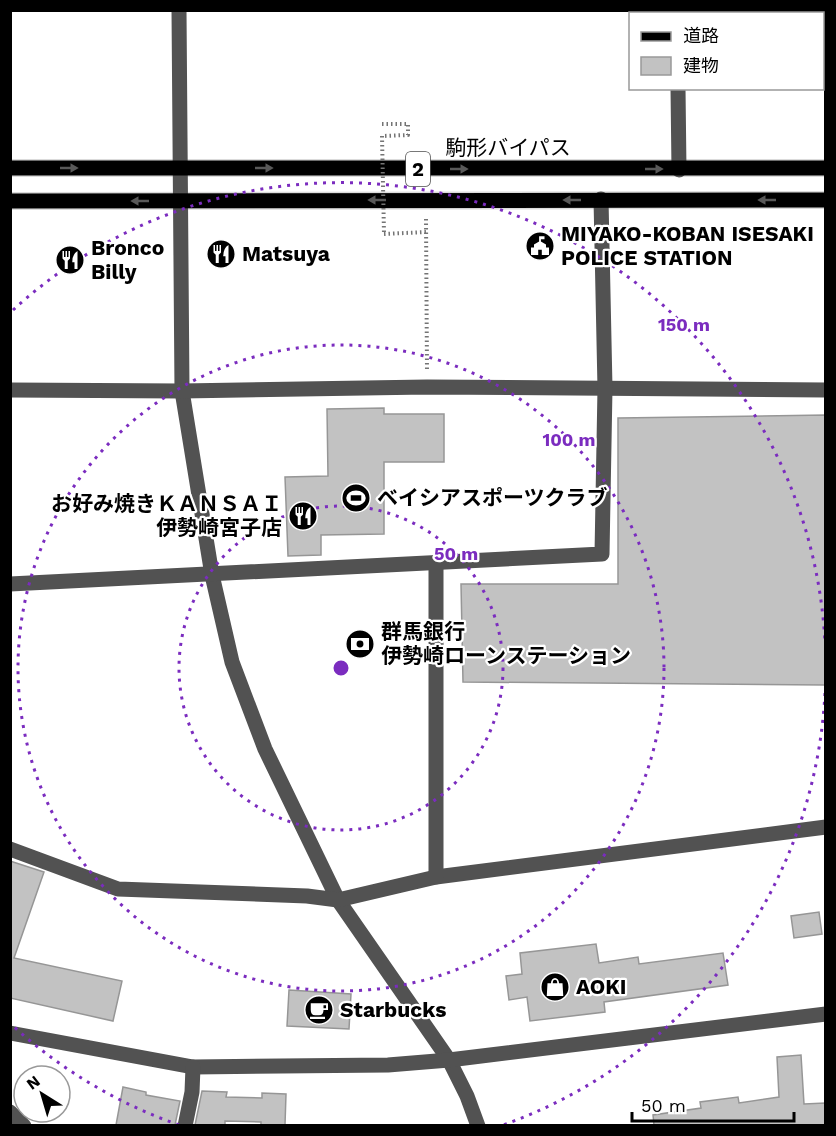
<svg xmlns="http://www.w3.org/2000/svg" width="836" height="1136" viewBox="0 0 836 1136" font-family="'Work Sans','Noto Sans JP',sans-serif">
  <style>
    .building { fill: #c2c2c2; stroke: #969696; stroke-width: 1.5 }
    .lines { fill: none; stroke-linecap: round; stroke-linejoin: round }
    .major-casing { stroke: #dbdbdb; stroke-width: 18 }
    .path { stroke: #747474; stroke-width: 4; stroke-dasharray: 1.5 3; stroke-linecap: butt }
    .minor { stroke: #525252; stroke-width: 15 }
    .major { stroke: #000; stroke-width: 15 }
    .path-bridge { stroke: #747474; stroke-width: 4; stroke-dasharray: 1.5 3; stroke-linecap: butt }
    .oneway { fill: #595959 }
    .ring { fill: none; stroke: #7b2cbf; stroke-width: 3; stroke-dasharray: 3 6 }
    .labels { text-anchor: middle; stroke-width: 4.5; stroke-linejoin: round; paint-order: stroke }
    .shield { fill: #fff; stroke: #4c4c4c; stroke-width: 1.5 }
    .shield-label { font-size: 20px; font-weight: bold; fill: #000 }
    .street-label { font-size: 21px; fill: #000; stroke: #fff }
    .poi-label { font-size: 21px; font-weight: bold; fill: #000; stroke: #fff; text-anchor: start }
    .centre { fill: #7b2cbf; stroke: #fff; stroke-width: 3 }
    .ring-label { font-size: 18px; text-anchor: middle; font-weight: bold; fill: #7b2cbf; stroke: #fff; stroke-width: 4.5; stroke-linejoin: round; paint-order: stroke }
  </style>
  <rect width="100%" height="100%" fill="#fff"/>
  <g class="building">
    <polygon points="384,408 384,414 444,414 444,462 384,462 384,534 321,535 321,555 288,556 285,477 328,476 327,409"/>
    <polygon points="825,415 825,685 463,682 461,584 618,584 618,418"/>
    <polygon points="10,861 44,872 14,958 122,981 113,1021 10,998"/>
    <polygon points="819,912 822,934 794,938 791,916"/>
    <polygon points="596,944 599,963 638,957 639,964 723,953 728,985 604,1002 605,1012 530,1021 527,997 509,1000 506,976 522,974 520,953"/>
    <polygon points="289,990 351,994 349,1029 287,1026"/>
    <polygon points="801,1055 804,1104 825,1103 825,1125 654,1125 653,1115 701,1108 700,1102 738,1097 739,1103 779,1097 777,1057"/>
    <polygon points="123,1087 146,1092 146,1095 180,1101 175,1125 116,1125"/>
    <polygon points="202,1091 227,1092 226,1097 262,1098 262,1093 286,1094 285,1125 261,1125 261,1122 225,1121 225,1125 195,1125"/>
  </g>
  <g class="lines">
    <g class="major-casing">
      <g id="major">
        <polyline points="10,168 826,168"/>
        <polyline points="10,201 826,200"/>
      </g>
    </g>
    <g class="path">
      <polyline points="382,124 408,124 408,135 382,136"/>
      <polyline points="426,219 427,371"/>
      <polyline points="384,234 426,232"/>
    </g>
    <g class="minor">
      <polyline points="179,10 182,391 212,575 232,662 265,749 338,900 449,1060 467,1096 478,1126"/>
      <polyline points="677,10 677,14"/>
      <polyline points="678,88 679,170"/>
      <polyline points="10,390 182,391 427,387 826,390"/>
      <polyline points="10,584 602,554 605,388 601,199"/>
      <polyline points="10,849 118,889 307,896 338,900 436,877 826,827"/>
      <polyline points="436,877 436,563"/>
      <polyline points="10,1033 193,1067 388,1065 449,1060 826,1014"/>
      <polyline points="10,1112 24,1126"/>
      <polyline points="185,1126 192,1092 193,1067"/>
    </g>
    <use href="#major" class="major"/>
    <polyline class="path-bridge" points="382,136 384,234"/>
  </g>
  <defs><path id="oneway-solid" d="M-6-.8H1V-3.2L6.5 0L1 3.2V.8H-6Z" transform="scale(1.5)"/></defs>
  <g class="oneway">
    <use href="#oneway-solid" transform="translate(69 168)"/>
    <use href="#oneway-solid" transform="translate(264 168)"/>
    <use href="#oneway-solid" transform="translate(459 169)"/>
    <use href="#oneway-solid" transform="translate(654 169)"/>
    <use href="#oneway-solid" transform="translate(377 200) rotate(180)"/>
    <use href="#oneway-solid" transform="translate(572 200) rotate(180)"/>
    <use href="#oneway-solid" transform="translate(767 200) rotate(-180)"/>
    <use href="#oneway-solid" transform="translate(140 201) rotate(-180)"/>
  </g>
  <g class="ring">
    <circle cx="341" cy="668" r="162"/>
    <circle cx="341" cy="668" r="323"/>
    <path d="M825 693A485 485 0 0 1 503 1125M179 1125A485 485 0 0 1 13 1026M13 310A485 485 0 0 1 825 643"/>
  </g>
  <defs>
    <g id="civic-disc" transform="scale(1.5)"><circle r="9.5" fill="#000" stroke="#fff"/><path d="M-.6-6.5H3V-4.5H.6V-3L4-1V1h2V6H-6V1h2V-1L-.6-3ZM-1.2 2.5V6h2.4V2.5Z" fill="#fff"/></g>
    <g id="restaurant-disc" transform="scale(1.5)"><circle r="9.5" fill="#000" stroke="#fff"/><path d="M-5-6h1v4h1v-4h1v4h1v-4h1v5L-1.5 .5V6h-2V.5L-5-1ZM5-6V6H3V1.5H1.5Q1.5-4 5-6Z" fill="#fff"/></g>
    <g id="stadium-disc" transform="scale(1.5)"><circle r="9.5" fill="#000" stroke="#fff"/><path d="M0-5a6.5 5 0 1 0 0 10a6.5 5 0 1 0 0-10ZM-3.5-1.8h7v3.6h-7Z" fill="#fff"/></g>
    <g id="bank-disc" transform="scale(1.5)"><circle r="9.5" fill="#000" stroke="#fff"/><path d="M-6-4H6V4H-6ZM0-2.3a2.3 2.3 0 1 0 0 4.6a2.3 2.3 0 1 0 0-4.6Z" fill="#fff"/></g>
    <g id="shop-disc" transform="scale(1.5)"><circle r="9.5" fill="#000" stroke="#fff"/><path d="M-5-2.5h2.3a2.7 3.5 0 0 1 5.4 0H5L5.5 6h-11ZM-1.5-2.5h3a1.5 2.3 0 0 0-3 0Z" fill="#fff"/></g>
    <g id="cafe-disc" transform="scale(1.5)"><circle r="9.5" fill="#000" stroke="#fff"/><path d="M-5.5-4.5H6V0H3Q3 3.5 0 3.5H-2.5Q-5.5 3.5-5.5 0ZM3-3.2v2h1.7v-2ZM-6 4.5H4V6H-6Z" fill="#fff"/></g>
  </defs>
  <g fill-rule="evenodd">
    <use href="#civic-disc" x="540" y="246"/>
    <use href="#restaurant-disc" x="221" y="254"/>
    <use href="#restaurant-disc" x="70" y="260"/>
    <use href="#stadium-disc" x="356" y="498"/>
    <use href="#restaurant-disc" x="303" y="516"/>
    <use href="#bank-disc" x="360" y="644"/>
    <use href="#shop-disc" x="555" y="987"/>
    <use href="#cafe-disc" x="319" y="1010"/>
  </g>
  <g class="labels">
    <rect class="shield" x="406" y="152" width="24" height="34" rx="4.5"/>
    <g class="shield-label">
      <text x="418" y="176">2</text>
    </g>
    <g class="street-label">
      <text x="508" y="155">駒形バイパス</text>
    </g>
    <g class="poi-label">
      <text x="561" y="241">MIYAKO-KOBAN ISESAKI<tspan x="561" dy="24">POLICE STATION</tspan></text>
      <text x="91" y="255">Bronco<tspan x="91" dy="24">Billy</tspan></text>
      <text x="242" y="261">Matsuya</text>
      <text x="377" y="505">ベイシアスポーツクラブ</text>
      <text x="282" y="511" text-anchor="end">お好み焼きＫＡＮＳＡＩ<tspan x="282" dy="24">伊勢崎宮子店</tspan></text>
      <text x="381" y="639">群馬銀行<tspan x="381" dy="24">伊勢崎ローンステーション</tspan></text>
      <text x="576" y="994">AOKI</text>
      <text x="340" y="1017">Starbucks</text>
    </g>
  </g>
  <circle cx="341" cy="668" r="9" class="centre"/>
  <g class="ring-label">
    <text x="684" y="331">150 m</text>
    <text x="569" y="446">100 m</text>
    <text x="456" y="560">50 m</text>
  </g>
  <rect width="836" height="1136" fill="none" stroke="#000000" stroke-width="24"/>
  <rect x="629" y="12" width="195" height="78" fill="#ffffff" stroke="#999999" stroke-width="1.5"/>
  <rect x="641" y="32" width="30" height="9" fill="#000000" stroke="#999999" stroke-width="1.5"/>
  <text x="683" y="42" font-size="18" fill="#000000">道路</text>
  <rect x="641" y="57" width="30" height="18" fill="#c2c2c2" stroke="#999999" stroke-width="1.5"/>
  <text x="683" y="72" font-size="18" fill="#000000">建物</text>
  <g transform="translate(42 1094) rotate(323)"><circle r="28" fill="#ffffff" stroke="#999999" stroke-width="1.5"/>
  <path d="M0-4.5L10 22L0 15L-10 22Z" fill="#000000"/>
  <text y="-9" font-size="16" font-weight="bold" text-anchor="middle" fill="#000000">N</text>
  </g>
  <path d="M632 1112v9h162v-9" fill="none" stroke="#000000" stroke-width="3"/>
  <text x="641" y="1112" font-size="18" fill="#000000" stroke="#ffffff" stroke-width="4.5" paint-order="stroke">50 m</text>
</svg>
